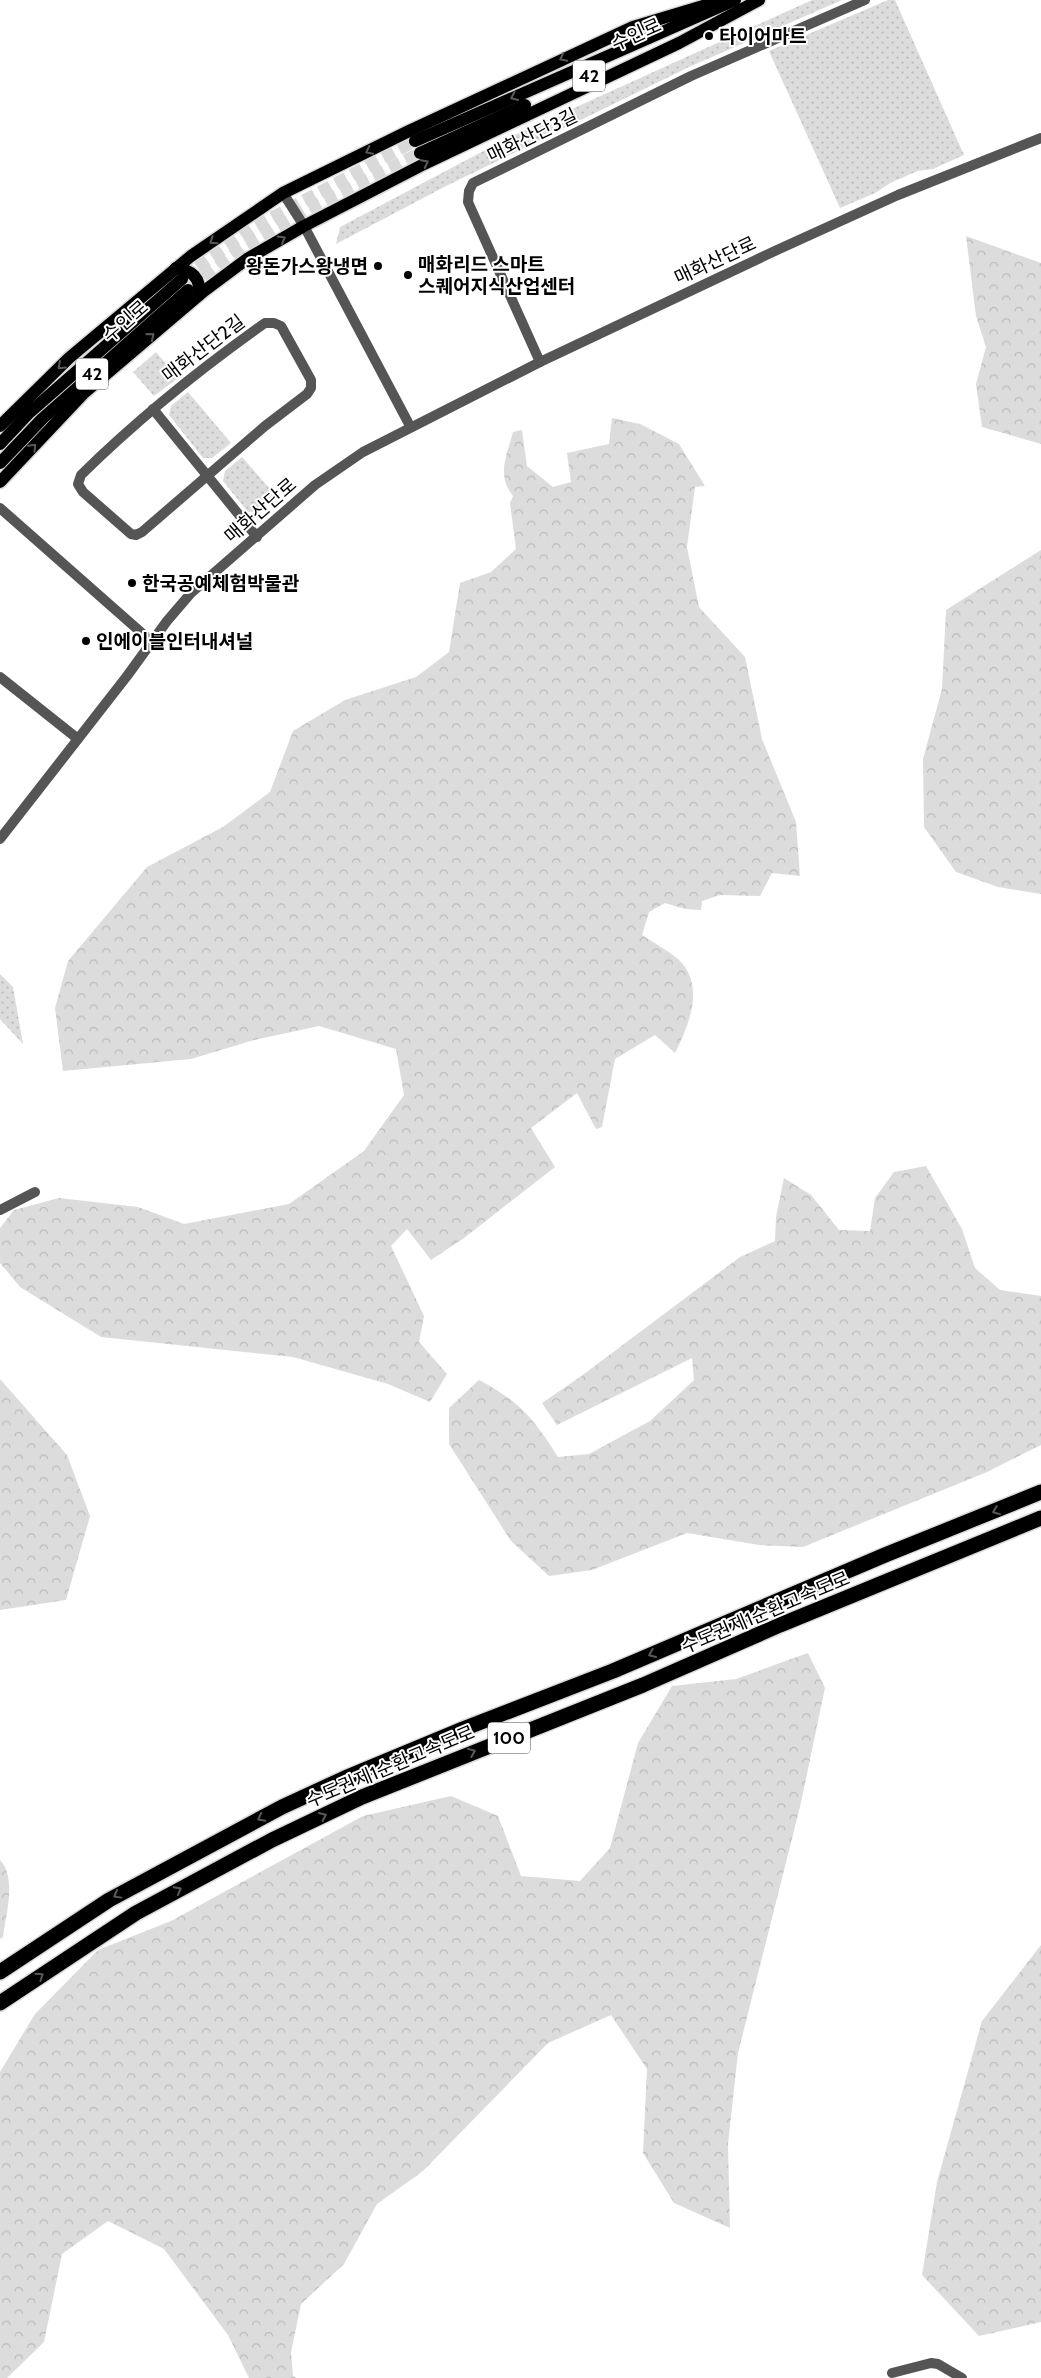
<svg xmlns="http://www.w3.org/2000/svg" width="1041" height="2378" viewBox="0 0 1041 2378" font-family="Cabin,'Noto Sans KR',sans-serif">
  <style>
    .grass { fill: url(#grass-dots) }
    .forest { fill: url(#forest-crowns) }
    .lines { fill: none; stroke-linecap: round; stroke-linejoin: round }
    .primary-tunnel { stroke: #d9d9d9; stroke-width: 12; stroke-dasharray: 12 6; stroke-linecap: butt }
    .primary-casing { stroke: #dbdbdb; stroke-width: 15 }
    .motorway-casing { stroke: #dbdbdb; stroke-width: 18 }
    .minor { stroke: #555; stroke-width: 10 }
    .primary { stroke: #000; stroke-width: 12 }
    .motorway { stroke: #000; stroke-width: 15 }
    .oneway { stroke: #595959 }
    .poi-dot { fill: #000; stroke: #fff; stroke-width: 2 }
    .labels { text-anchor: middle; stroke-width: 4; stroke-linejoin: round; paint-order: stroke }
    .shield { fill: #fff; stroke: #4c4c4c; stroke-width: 1 }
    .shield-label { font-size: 18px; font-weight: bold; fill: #000 }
    .street-label { font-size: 19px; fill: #000; stroke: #fff }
    .poi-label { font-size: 19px; font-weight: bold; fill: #000; stroke: #fff; text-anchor: start }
  </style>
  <defs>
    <pattern id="grass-dots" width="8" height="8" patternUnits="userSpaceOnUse" patternTransform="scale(1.25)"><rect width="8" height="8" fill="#dcdcdc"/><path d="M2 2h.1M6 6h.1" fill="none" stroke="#bbb" stroke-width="1.8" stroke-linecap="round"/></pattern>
    <pattern id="forest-crowns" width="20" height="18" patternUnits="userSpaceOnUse" patternTransform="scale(1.25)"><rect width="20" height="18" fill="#dcdcdc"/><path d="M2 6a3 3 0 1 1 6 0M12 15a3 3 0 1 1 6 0" fill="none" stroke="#bbb"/></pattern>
  </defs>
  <rect width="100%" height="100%" fill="#fff"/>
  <g class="grass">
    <polygon points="812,0 842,0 689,67 446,186 336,244 340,227 506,139"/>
    <polygon points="888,0 895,0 964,155 933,169 918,171 892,182 875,193 840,208 769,51"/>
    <polygon points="156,352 178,378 154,396 133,372"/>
    <polygon points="188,392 231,443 212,458 203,458 169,415 171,406"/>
    <polygon points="242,457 275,495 259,511 248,512 223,481 225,471"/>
    <polygon points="0,974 13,987 23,1044 0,1019"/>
  </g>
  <g class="forest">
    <polygon points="966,236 1041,263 1041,444 982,427 976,384 986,347 976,316"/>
    <path d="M612 418 640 424 679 444 705 486 695 487 687 547 699 607 745 657 762 739 796 822 800 876 772 873 760 896 720 895 702 901 701 910 685 909 665 903 649 912 642 935C654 943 667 950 678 959 706 985 689 1025 675 1053L655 1035 615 1059 602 1127 596 1129 577 1093 531 1128 555 1167 464 1238 431 1260 407 1229 391 1246 424 1316 419 1342 447 1374 430 1402 388 1384 293 1357 101 1337 20 1287 0 1263V1228L14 1210 59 1198 138 1207 184 1224 289 1204 364 1151 404 1095 396 1049 319 1026 254 1040 191 1059 63 1071 55 1008 68 961 147 867 223 827 270 792 293 731 345 700 416 677 449 652 460 583 491 572 516 549 510 503 513 496C496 475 507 455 513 432L522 430 527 466 553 487 571 482 567 453 609 444Z"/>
    <polygon points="1041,550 1041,894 998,887 956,872 924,827 923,759 942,689 946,610"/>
    <path d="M926 1166 962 1229 975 1268 1000 1290 1041 1296V1445L987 1472 803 1547 759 1545 687 1533 592 1570 549 1576 511 1541 449 1444V1408L479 1380C519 1401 534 1419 558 1457L589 1454 650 1421 694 1380 692 1358 557 1425 542 1403 580 1377 740 1257 775 1241 776 1217 784 1178 811 1195 839 1230 870 1231 875 1198 894 1172Z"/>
    <polygon points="0,1379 67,1455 90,1516 66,1600 0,1610"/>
    <polygon points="808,1653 825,1688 800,1807 738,2053 728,2144 730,2228 674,2203 643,2153 647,2069 611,2015 548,2043 423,2171 377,2204 344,2264 301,2304 291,2352 293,2376 296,2378 249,2378 228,2335 164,2249 108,2221 62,2254 44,2342 7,2378 0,2378 0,2072 35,2014 98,1950 171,1921 363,1816 451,1796 498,1816 521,1876 580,1881 610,1848 638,1743 672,1686 736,1679"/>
    <path d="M0 1860C17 1878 6 1915 3 1937L0 1939Z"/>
    <polygon points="1041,1945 1041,2322 979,2336 922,2275 937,2182 982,2021"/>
  </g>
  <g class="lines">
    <g class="primary-tunnel">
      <polyline points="183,278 256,226 415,141"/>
      <polyline points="190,289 243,247 315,205 420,153"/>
    </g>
    <g class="primary-casing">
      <g id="primary">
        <polyline points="415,141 735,0"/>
        <polyline points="420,153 525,105"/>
        <path d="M176 268C192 270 201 278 199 295"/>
        <polyline points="0,426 69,358 191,256 283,193 409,131 633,27 723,0"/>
        <polyline points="0,444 29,413 182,279"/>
        <polyline points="0,463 42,419 188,290"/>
        <polyline points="0,482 84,393 204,291 247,259 304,226 424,164 679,43 759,0"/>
      </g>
    </g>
    <g class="motorway-casing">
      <g id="motorway">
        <polyline points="0,1972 109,1900 282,1807 345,1778 463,1729 613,1671 885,1555 1041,1492"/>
        <polyline points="0,2003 136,1913 272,1840 362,1797 643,1685 780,1625 1041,1518"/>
      </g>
    </g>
    <g class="minor">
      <polyline points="283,193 304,226 410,426"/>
      <path d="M265 323H274L281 326 311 380V388L307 394 265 426 142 532 136 535 131 534 83 492 78 484 81 475C138 419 200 369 265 323Z"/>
      <polyline points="540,362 468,202 469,191 473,183 691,76 865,0"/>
      <polyline points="153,409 257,537"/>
      <polyline points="0,508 152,642"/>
      <polyline points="0,677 78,739"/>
      <polyline points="0,839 127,676 167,621 191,593 315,485 363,452 540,362 777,250 898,195 1041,138"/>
      <polyline points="0,1210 35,1192"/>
      <polyline points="892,2373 931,2363 938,2364 962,2378"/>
    </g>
    <use href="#primary" class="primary"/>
    <use href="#motorway" class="motorway"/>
  </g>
  <defs><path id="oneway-chevron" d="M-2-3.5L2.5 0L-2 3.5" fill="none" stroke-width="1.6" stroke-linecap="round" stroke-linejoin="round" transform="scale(1.25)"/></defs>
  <g class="oneway">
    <use href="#oneway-chevron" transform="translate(563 58) rotate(154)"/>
    <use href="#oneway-chevron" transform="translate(514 97) rotate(156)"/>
    <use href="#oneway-chevron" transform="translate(369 151) rotate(154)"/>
    <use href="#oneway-chevron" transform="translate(425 163) rotate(-27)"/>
    <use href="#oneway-chevron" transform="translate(282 239) rotate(-30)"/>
    <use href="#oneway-chevron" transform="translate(213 241) rotate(146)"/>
    <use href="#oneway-chevron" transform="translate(151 336) rotate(-40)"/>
    <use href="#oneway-chevron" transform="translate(61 366) rotate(137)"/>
    <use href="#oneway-chevron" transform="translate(33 447) rotate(-47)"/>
    <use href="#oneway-chevron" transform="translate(996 1511) rotate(158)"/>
    <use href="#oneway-chevron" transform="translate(652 1654) rotate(157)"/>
    <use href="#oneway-chevron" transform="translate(472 1752) rotate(-22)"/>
    <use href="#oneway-chevron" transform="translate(323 1816) rotate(-25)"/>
    <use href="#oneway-chevron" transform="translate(261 1818) rotate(152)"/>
    <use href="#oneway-chevron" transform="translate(178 1890) rotate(-28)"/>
    <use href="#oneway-chevron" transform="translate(117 1895) rotate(151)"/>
    <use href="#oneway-chevron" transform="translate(40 1976) rotate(-34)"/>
  </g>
  <g class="poi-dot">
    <circle cx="709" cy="36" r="5"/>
    <circle cx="378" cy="266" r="5"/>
    <circle cx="408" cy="275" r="5"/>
    <circle cx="132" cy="583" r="5"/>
    <circle cx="86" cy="641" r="5"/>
  </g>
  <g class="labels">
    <g class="shield">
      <rect x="573" y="60.5" width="32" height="31" rx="4"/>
      <rect x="76" y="358.5" width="32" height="31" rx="4"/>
      <rect x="488" y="1722.5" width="42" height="31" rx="4"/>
    </g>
    <g class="shield-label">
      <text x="589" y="82">42</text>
      <text x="92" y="380">42</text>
      <text x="509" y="1744">100</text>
    </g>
    <g class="street-label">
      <text transform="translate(636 34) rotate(-24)" y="7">수인로</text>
      <text transform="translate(532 135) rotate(-26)" y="7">매화산단3길</text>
      <text transform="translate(715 260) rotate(-25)" y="7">매화산단로</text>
      <text transform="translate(125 321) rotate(-41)" y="7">수인로</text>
      <text transform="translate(203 348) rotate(-37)" y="7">매화산단2길</text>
      <text transform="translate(260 510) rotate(-41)" y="7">매화산단로</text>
      <text transform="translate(765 1612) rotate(-23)" y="7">수도권제1순환고속도로</text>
      <text transform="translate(390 1766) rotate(-23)" y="7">수도권제1순환고속도로</text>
    </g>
    <g class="poi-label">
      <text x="719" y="43">타이어마트</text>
      <text x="418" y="271">매화리드 스마트<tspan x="418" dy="22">스퀘어지식산업센터</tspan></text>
      <text x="368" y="273" text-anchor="end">왕돈가스왕냉면</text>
      <text x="142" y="590">한국공예체험박물관</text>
      <text x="96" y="648">인에이블인터내셔널</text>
    </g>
  </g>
</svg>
